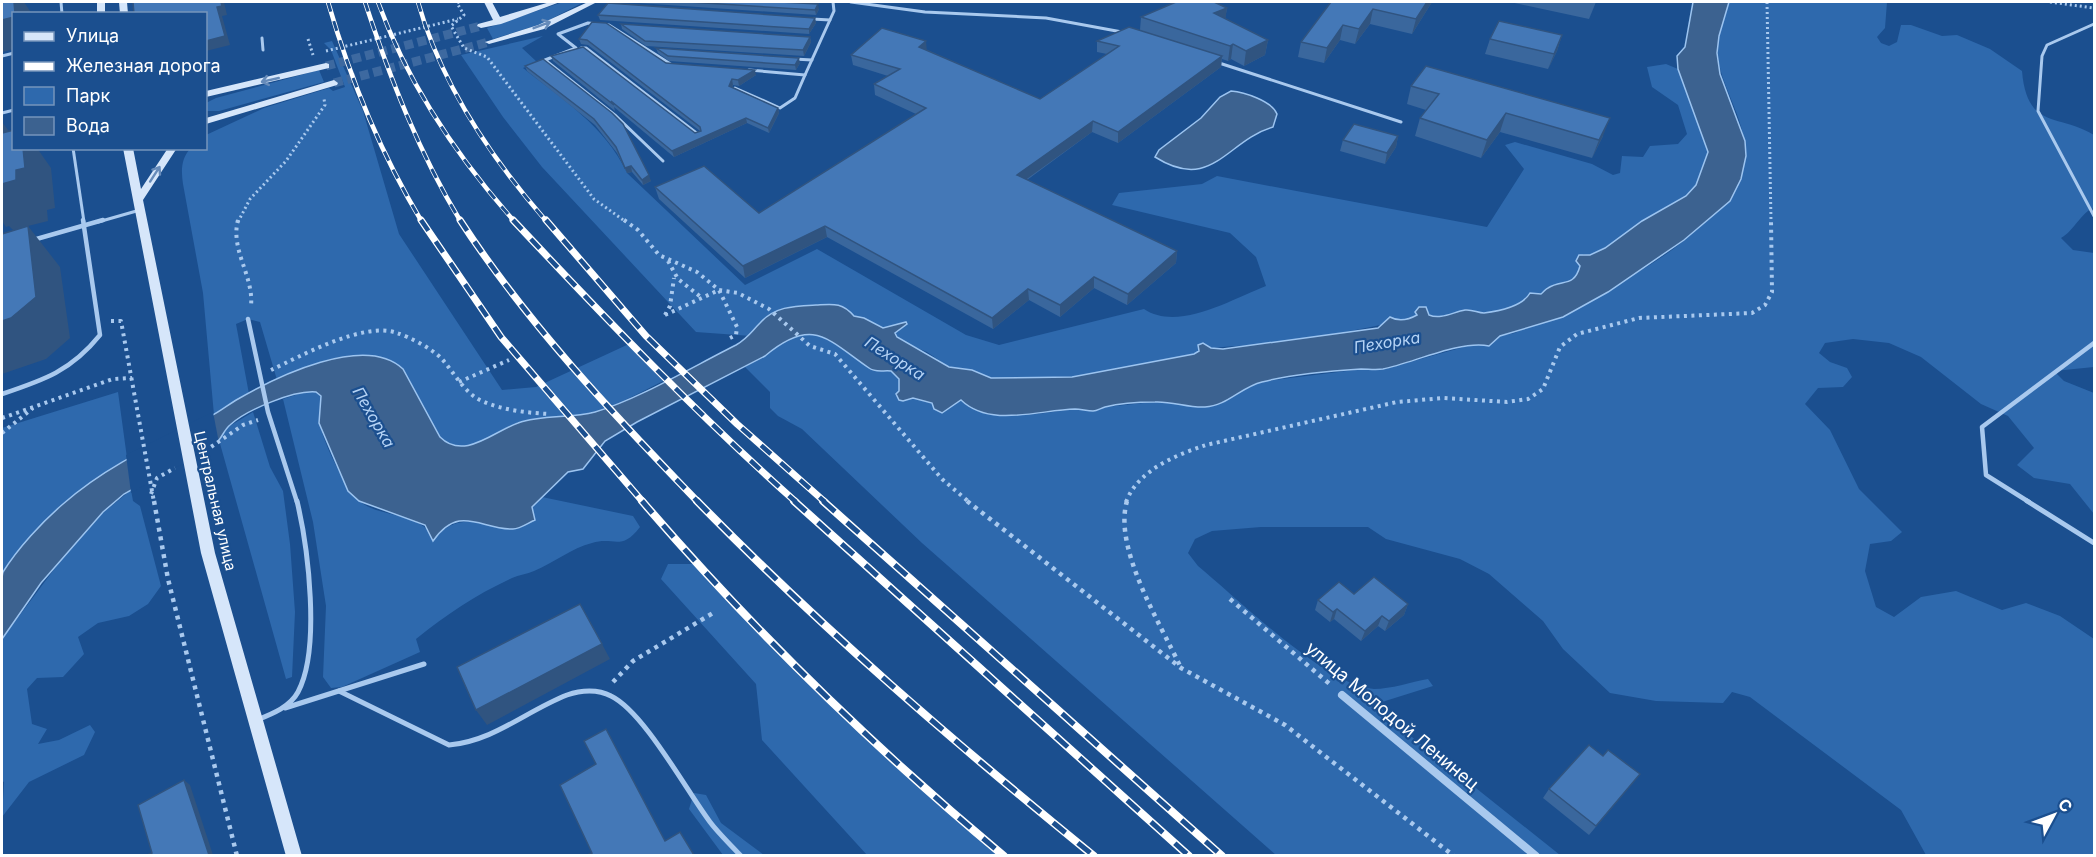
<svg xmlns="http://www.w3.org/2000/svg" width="2096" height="857" viewBox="0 0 2096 857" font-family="Inter,sans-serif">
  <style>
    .green { fill: #2e69ad }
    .water { fill: #3c6290; stroke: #9cc4f0; stroke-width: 1.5 }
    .pier { fill: #1b4f8f }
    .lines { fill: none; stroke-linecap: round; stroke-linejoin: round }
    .secondary-tunnel { stroke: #3d69a0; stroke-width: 9; stroke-dasharray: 9 4.5; stroke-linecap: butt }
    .path-far2 { stroke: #a9c9ee; stroke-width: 3; stroke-dasharray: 2 3; stroke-linecap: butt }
    .path-far1 { stroke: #a9c9ee; stroke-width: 4; stroke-dasharray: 3 4.5; stroke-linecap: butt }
    .path { stroke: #a9c9ee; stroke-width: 4.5; stroke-dasharray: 4 5; stroke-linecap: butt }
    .lane-far2 { stroke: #a9c9ee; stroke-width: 3 }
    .lane-far1 { stroke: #a9c9ee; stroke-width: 4.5 }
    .lane { stroke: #a9c9ee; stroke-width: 5 }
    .street { stroke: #a9c9ee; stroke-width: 8 }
    .secondary { fill: #d6e6fa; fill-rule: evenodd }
    .rail-far2-casing { stroke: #fff; stroke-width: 4.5 }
    .rail-far1-casing { stroke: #fff; stroke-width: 7 }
    .rail-casing { stroke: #fff; stroke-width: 8 }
    .rail-far2 { stroke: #1b4f8f; stroke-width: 3; stroke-dasharray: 10; stroke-linecap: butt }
    .rail-far1 { stroke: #1b4f8f; stroke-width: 4.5; stroke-dasharray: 13; stroke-linecap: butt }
    .rail { stroke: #1b4f8f; stroke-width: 5; stroke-dasharray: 16; stroke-linecap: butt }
    .wall { fill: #3a679d }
    .shaded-wall { fill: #305480 }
    .building { fill: #4478b7; stroke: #305480; stroke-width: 1.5 }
    .oneway { stroke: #668bba }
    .labels { text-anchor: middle; stroke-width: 4.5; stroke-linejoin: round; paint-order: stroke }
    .street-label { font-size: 15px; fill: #fff; stroke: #1b4f8f }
    .water-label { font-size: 16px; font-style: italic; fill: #b5d3f5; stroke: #1b4f8f }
    .near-street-label { font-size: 18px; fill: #fff; stroke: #1b4f8f }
  </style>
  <rect width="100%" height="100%" fill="#1b4f8f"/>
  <g class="green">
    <polygon points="563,2 584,2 541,24 493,39 487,28"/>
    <path d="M1729 2H1887L1885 28 1877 37 1881 43 1889 46 1897 42 1901 25H1911L1942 36 1957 35 1990 49 2022 71C2027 130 2058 113 2094 135V208C2082 211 2074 231 2061 238L2073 250 2094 253V367L2054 371 2064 381 2094 393V514L2070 484 2034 478 2017 465 2034 448 2008 416 1981 404 1921 357 1889 343 1853 339 1825 343 1819 353 1830 362 1847 368 1852 377 1843 387 1818 388 1805 404 1830 430 1859 489 1902 532 1891 541 1870 544 1865 571 1876 607 1894 617 1921 597 1956 591 2002 610 2026 603 2060 616 2094 639V855H1926L1901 810 1750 697 1732 692 1723 703 1656 701 1610 693 1563 649 1543 621 1489 574 1460 559 1386 539 1368 527H1261L1212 531 1195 539 1188 553 1198 566C1236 597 1327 687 1374 689 1391 689 1411 682 1428 679L1433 686 1382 702 1383 714 1560 855H1276L922 543 802 429 778 416 770 408V392L745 367C761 358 780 340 796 335 824 325 851 359 873 370 877 372 886 370 891 371L899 379 903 401 913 398 932 403 961 400 970 408 1007 415 1037 414 1076 409 1095 411 1106 407 1153 402 1169 401 1191 406 1235 396 1246 386 1265 381 1363 369 1381 370 1464 347 1479 344 1489 346 1500 336 1515 333C1574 303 1650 275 1698 228 1710 216 1719 197 1728 183 1737 169 1748 159 1745 142 1733 84 1701 68 1729 2Z"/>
    <path d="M543 36 522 48 537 62 523 68C563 100 605 126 627 173L745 285 817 249 966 335 999 345 1144 309C1178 332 1232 299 1266 286L1256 257 1230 233 1112 205 1119 193 1202 184 1217 176 1487 227 1524 169 1505 145 1515 142 1592 164 1613 175 1620 173 1622 156 1643 157 1650 146 1678 144 1687 134 1678 105 1652 87 1647 67 1666 64 1678 69 1708 152 1696 185 1686 196 1642 221 1605 248 1589 255 1583 254 1578 274 1572 280 1546 288 1541 294 1531 293C1523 306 1497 313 1482 313 1476 313 1471 309 1465 310 1454 312 1445 318 1434 317 1428 317 1423 313 1417 315 1372 330 1325 334 1279 343 1254 348 1215 343 1194 354L1072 377 991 378 972 370 949 367 927 352 905 343 894 333 899 331 900 324 883 328 864 318 854 316C843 303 831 304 815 305 787 306 767 311 751 336L696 332 542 167 503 117 461 55Z"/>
    <path d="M332 41 363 111 399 234 502 390 536 387 629 344 665 380C639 393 613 408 584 414 563 419 540 416 519 422 495 430 464 462 440 437L403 370C371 339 311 363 277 380L260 322 248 319 236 324 249 394 214 415 203 293 183 184C181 171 181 159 190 149L206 148V135L264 108 329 88 333 91 345 87 331 50 324 43Z"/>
    <polygon points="319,70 324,82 219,111 206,111 206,103 216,98"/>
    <path d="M308 391 316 392 321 396C323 406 319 414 320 423 321 438 347 492 359 501 381 519 422 511 434 540 450 517 474 519 498 528L532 512V507L542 497 633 516 640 527C621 552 614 536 592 543 572 548 553 563 534 571 527 574 519 575 512 578 477 594 447 614 416 639L420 652 342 687 331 688 323 677 326 606 313 522 283 399Z"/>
    <polygon points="118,392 127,458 64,503 41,525 2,574 2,428"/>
    <polygon points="253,412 270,467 283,491 290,544 295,612 292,677 286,679 219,440 228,427"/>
    <polygon points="131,490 133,501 140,506 161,586 148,604 129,616 98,623 78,637 84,654 63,677 37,678 27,689 32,724 47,729 38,744 59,740 90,725 95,732 84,755 29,782 2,817 4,782 2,781 2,639 73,544 104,512"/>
    <polygon points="668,564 696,564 798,670 975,832 1004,855 867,855 762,740 756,684 661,579"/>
    <polygon points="694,793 706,795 721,823 764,855 723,855 689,809"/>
  </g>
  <g class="water">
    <path d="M1693 2H1729L1719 36 1717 53 1720 74 1745 141 1746 156 1741 179 1730 201 1684 240 1608 292 1563 317 1500 336 1489 346C1460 340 1413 363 1383 369 1376 370 1368 369 1361 369 1329 371 1293 374 1262 382 1241 387 1227 406 1205 407 1188 408 1172 401 1155 402 1139 402 1121 403 1105 407 1101 408 1097 411 1093 411 1087 411 1081 409 1075 409 1039 410 990 428 961 400L942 413 934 409 932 403 913 398 903 401 899 400 896 394 899 391V379L891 371C884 370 875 373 869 368 827 339 813 316 765 356L637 422 605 441 583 469 568 472 532 507 535 520C528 523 520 529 513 529 481 530 460 503 433 541L425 525 359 501 348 491 319 423 321 396 316 392C294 390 246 410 230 425 225 429 223 435 219 440L124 494 103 512 41 583 2 639C2 626 0 582 3 572 18 548 42 522 63 504 107 465 160 442 211 416 221 411 229 404 238 399 276 377 365 333 403 369L440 437C464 461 494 431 518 423 543 414 570 419 595 412 639 399 694 366 736 345 748 338 751 332 760 323 775 306 795 306 816 305 833 304 842 302 854 316L864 318 883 328 906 322 907 324 895 333 897 337 949 367 972 370 991 378 1072 377 1194 354 1199 351 1198 345 1203 343 1211 348 1223 349 1378 328 1390 317C1399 322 1408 320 1417 315L1415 312 1419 307H1426L1429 315C1441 320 1453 312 1465 310 1472 309 1478 313 1484 313 1500 311 1522 307 1530 293L1541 294C1544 292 1545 289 1548 288 1562 279 1574 288 1580 266L1576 261 1579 255H1590L1605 248 1642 221 1686 196 1696 185 1708 152 1678 69 1677 56 1685 47Z"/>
    <path d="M1231 91C1244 92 1272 101 1277 114L1273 127C1226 141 1212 193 1155 157L1159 150 1201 118 1220 97Z"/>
  </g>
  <polygon class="pier" points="213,412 219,443 131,493 126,455"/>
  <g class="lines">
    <g class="secondary-tunnel">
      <polyline points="326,66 481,26"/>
      <polyline points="334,83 489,42"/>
    </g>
    <g class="path-far2">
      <polyline points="459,2 457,3 464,15 451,26 464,48 487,57 594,199 626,222"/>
      <polyline points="1767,2 1771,222"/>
      <polyline points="2050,2 2094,8"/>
      <polyline points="308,39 313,55"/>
      <polyline points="326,51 458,19"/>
      <polyline points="238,222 250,199 286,161 325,105 324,99"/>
    </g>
    <g class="path-far1">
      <path d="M238 220C230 250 254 276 251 306"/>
      <polyline points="624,220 638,230 659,255 697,272 719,290 738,293 769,309 810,346 835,354 942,479 969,502"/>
      <polyline points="668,261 678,279 702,298"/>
      <polyline points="665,315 719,290 737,327 736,335 730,338"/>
      <polyline points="665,315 670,306 674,278"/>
      <polyline points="111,321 121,321 154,502"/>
      <path d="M271 370C301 356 364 321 397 333 410 337 432 349 441 358 454 372 464 393 482 401 502 410 528 413 550 414"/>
      <polyline points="459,382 509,360"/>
      <polyline points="2,418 113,379 132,378"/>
      <polyline points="2,433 33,408"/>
      <polyline points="205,451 243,425 258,420"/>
      <polyline points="151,494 157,478 175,468"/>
      <path d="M1126 502C1138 470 1176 455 1206 445L1397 402 1444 398 1507 402 1528 399 1543 389 1560 347 1577 334 1639 318 1752 313 1765 305 1772 292 1771 220"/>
    </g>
    <g class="path">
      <polyline points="154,501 168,579 237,856"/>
      <polyline points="967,501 1181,668 1285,725 1454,856"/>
      <path d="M1127 501C1113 548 1160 623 1180 666"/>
      <polyline points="1230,599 1332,686"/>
      <polyline points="613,682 633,661 713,613"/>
    </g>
    <g class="lane-far2">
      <polyline points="61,2 62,14"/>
      <polyline points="851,2 925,12 1046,18 1122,32"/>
      <polyline points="812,19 830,20"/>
      <polyline points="2094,24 2047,45 2042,56 2038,111 2094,216"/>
      <polyline points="262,38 263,50"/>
      <polyline points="581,48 586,48 699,135"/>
      <polyline points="2,56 14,53"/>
      <polyline points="794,59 812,60"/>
      <polyline points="1216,62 1401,122"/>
      <polyline points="749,70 805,75 834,11 833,2"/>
      <polyline points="735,88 780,108 795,98 805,75"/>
      <polyline points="2,113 14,110"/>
      <polyline points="73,148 84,222"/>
      <polyline points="663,161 616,116 545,60 576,48 558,34 588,23 609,25 672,65"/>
      <polyline points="98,222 140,210"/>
    </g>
    <g class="lane-far1">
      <polyline points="33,240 103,220"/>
      <polyline points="248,319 268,412 297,502"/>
      <path d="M2 394C44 380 71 371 100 335L83 220"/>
      <polyline points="2029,502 1986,475 1982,427 2094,343"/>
    </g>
    <g class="lane">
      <polyline points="2027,501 2094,543"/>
      <path d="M339 691 449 745C494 741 526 711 567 695 581 690 598 689 611 696 644 712 686 790 710 822 719 834 731 845 741 856"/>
      <polyline points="285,708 424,664"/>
      <path d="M257 720C272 714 290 707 298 692 321 649 308 547 297 501"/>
    </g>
    <polyline class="street" points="1342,695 1536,856"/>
    <g class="secondary">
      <rect x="97" y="2" width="8" height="12"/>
      <polygon points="119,2 127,2 128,14 120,14"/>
      <polygon points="484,2 492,2 500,17 550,2 560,2 501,24 481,28 477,26 478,24 493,20"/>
      <polygon points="588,2 597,2 544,29 489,44 485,42 538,25"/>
      <polygon points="326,63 329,64 329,68 206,97 206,91"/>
      <polygon points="334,80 338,83 337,85 206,124 206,118"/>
      <polygon points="123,148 133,148 141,189 168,148 177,148 143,200 215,553 302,856 286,856 201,553"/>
    </g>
    <g class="rail-far2-casing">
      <g id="rail-far2">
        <path d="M328 2C350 78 381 154 422 222"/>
        <path d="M365 2C390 78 419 153 461 222"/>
        <path d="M378 2C408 84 457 157 515 222"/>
        <path d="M418 2C441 84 491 158 547 222"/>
      </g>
    </g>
    <g class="rail-far1-casing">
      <g id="rail-far1">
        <polyline points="421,220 501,337 643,502"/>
        <path d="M460 220C527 323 613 414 698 502"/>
        <path d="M513 220C605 318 696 413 796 502"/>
        <polyline points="546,220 646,336 737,424 825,502"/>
      </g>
    </g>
    <g class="rail-casing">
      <g id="rail">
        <path d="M642 501C752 629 874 748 1004 856"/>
        <path d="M697 501C821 628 956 744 1094 856"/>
        <polyline points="794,501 1189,856"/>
        <polyline points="823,501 1222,856"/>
      </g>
    </g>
    <use href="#rail-far2" class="rail-far2"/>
    <use href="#rail-far1" class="rail-far1"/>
    <use href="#rail" class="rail"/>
  </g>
  <g class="wall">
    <polygon points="624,2 780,2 819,9 816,15"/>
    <polygon points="1331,2 1432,2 1412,34 1370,24 1355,44 1340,40 1324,63 1298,57 1301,42"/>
    <polygon points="1510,2 1596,2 1589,19"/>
    <polygon points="1227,8 1225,19 1268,40 1265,55 1244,66 1231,59 1228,61 1222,59 1221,67 1118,143 1092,132 1027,180 1177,251 1176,263 1127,305 1094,288 1060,317 1029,300 993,329 827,237 745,278 659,199 655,187 759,213 916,114 875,95 874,84 888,76 853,65 851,55 927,50 1040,99 1107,54 1097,52 1097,41 1140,30 1141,17"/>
    <polygon points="598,15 815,18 816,23 809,34 600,20"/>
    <polygon points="592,22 666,63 756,75 739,86 733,85 732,87 778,108 779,113 769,133 747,123 674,157 614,107 615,111 553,61 551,56 695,133 700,131 588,45 581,44 579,39"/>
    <polygon points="621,24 810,37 811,42 804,56 646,46 622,29"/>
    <polygon points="1562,35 1557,51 1548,69 1485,54 1490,39"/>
    <polygon points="656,48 800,63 796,70 669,61 658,53"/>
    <polygon points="543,59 651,181 643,185 632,172 627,173 617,153 595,125 527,71 525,66"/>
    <polygon points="1411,86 1603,136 1592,158 1500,132 1481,158 1415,136 1420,118 1426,110 1407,104"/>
    <polygon points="1398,136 1396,147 1385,164 1340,151 1343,140"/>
    <polygon points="1354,594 1408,604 1404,615 1385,631 1378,626 1361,641 1334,619 1330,622 1315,610 1318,600"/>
    <polygon points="1603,756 1640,774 1589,835 1543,798 1549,789"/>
  </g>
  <g class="shaded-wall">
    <polygon points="14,2 24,2 32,14 15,14"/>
    <polygon points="221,2 224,2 227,15 222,16 230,45 206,51 206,41 217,7"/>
    <polygon points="1427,2 1432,2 1412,34 1416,19"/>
    <polygon points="818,4 819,9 816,15 815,10"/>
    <polygon points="1227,8 1225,22 1214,13"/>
    <polygon points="1373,9 1370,24 1355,44 1359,29"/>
    <polygon points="14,17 14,49 2,52 2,20"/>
    <polygon points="815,18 816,23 809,34 809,29"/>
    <polygon points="1343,25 1340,40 1324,63 1327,48"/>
    <polygon points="1562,35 1557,51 1548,69 1554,54"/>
    <polygon points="810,37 811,42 804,56 803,50"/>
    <polygon points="1268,40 1265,55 1244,66 1246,51"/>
    <polygon points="926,41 927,52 919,47"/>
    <polygon points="1233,44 1231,59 1228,61 1230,46"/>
    <polygon points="1222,56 1221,67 1118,143 1118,132"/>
    <polygon points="799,58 800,63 796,70 795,65"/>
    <polygon points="755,70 756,75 739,86 738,80"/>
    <polygon points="732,79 733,85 730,91 729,86"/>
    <polygon points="778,108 779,113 769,133 768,128"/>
    <polygon points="1506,113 1500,132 1481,158 1487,140"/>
    <polygon points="746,118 747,123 674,157 672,151"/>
    <polygon points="1610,118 1603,136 1592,158 1599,140"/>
    <polygon points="1093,121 1092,132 1017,186 1017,175"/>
    <polygon points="2,122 14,138 2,133"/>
    <polygon points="1398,136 1396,147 1385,164 1387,153"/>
    <polygon points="23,148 37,148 51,168 55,208 47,210 48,221 28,226 60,267 70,338 46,359 2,374 2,321 13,230 9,226 6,227 2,221 2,184 16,170"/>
    <polygon points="631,166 632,172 627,173 625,168"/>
    <polygon points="649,175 651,181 643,185 642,180"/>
    <polygon points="825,226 827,237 745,278 743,266"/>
    <polygon points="1177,251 1176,263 1127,305 1128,294"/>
    <polygon points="1094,277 1094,288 1060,317 1060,305"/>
    <polygon points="1028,289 1029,300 993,329 992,318"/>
    <polygon points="1408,604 1404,615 1385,631 1389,621"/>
    <polygon points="1337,609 1334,619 1330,622 1333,612"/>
    <polygon points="1382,616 1378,626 1361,641 1365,631"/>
    <polygon points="602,644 610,659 487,725 476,710"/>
    <polygon points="184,780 190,785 213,855 209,855"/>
  </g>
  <g class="building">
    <polygon points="2,2 14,2 15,14 14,14 14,17 2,20"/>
    <polygon points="133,2 221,2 222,6 217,7 225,36 206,41 206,14 134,14"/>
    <polygon points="689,2 780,2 818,4 815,10"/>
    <polygon points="1176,2 1214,2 1227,8 1214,13 1268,40 1246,51 1233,44 1230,46 1141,17"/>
    <polygon points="1331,2 1427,2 1416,19 1373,9 1359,29 1343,25 1327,48 1301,42"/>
    <polygon points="608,3 815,18 809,29 598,15"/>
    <polygon points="1499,21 1562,35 1554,54 1490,39"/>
    <polygon points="592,22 606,23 666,63 755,70 738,80 732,79 729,86 778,108 768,128 746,118 672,151 611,101 614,105 551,56 583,47 695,133 701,131 700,127 587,40 579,39"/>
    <polygon points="621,24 810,37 803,50 645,41"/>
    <polygon points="1129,27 1222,56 1118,132 1093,121 1017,175 1177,251 1128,294 1094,277 1060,305 1028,289 992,318 825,226 743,266 655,187 704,166 759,213 926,108 874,84 900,69 851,55 882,28 926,41 919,47 1040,99 1119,46 1097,41"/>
    <polygon points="656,48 799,58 795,65 668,56"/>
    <polygon points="543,59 612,113 623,124 649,175 642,180 631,166 625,168 616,147 594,119 525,66"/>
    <polygon points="1426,66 1610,118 1599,140 1506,113 1487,140 1420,118 1439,94 1411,86"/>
    <polygon points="2,122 2,133 14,130 14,148 23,148 25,168 16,170 16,180 2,184"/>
    <polygon points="1354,124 1398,136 1387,153 1343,140"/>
    <polygon points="28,226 36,297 11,318 2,321 2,234"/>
    <polygon points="1374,577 1408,604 1389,621 1382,616 1365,631 1337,609 1333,612 1318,600 1339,582 1354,594"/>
    <polygon points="580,604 602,644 476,710 457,667"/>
    <polygon points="606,729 665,841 680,832 694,855 587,855 592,853 560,785 596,764 584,741"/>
    <polygon points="1589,745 1603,756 1608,750 1640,774 1596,826 1549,789"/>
    <polygon points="184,780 209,855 147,855 152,853 138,805"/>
  </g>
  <defs><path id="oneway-shaft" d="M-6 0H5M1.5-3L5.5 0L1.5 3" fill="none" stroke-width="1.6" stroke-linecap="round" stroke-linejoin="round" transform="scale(1.5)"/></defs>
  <g class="oneway">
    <use href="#oneway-shaft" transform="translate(542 25) rotate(-21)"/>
    <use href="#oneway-shaft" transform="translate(270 80) rotate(167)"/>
    <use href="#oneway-shaft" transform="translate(155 174) rotate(-57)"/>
  </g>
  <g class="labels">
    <g class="street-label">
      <text transform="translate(215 501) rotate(77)" y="5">Центральная улица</text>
    </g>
    <g class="water-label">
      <text transform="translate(1387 342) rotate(-9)" y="6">Пехорка</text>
      <text transform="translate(895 358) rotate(32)" y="6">Пехорка</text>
      <text transform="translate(374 417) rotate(60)" y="6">Пехорка</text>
    </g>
    <g class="near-street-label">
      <text transform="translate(1392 716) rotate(40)" y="6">улица Молодой Ленинец</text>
    </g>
  </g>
  <rect width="2096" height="857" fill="none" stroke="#ffffff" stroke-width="6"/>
  <rect x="12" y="12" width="195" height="138" fill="#1b4f8f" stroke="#7695bc" stroke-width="1.5"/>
  <rect x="24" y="32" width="30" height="9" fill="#d6e6fa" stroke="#7695bc" stroke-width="1.5"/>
  <text x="66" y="42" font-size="18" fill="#ffffff">Улица</text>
  <rect x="24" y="62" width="30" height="9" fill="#ffffff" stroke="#7695bc" stroke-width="1.5"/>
  <text x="66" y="72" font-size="18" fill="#ffffff">Железная дорога</text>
  <rect x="24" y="87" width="30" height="18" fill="#2e69ad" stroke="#7695bc" stroke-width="1.5"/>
  <text x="66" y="102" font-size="18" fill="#ffffff">Парк</text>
  <rect x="24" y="117" width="30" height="18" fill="#3c6290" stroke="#7695bc" stroke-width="1.5"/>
  <text x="66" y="132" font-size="18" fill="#ffffff">Вода</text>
  <g transform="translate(2054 815) rotate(49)" stroke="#1b4f8f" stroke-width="4.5" paint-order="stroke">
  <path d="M0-4.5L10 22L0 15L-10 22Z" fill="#ffffff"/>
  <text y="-9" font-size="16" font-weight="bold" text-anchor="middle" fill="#ffffff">С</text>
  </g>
</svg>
